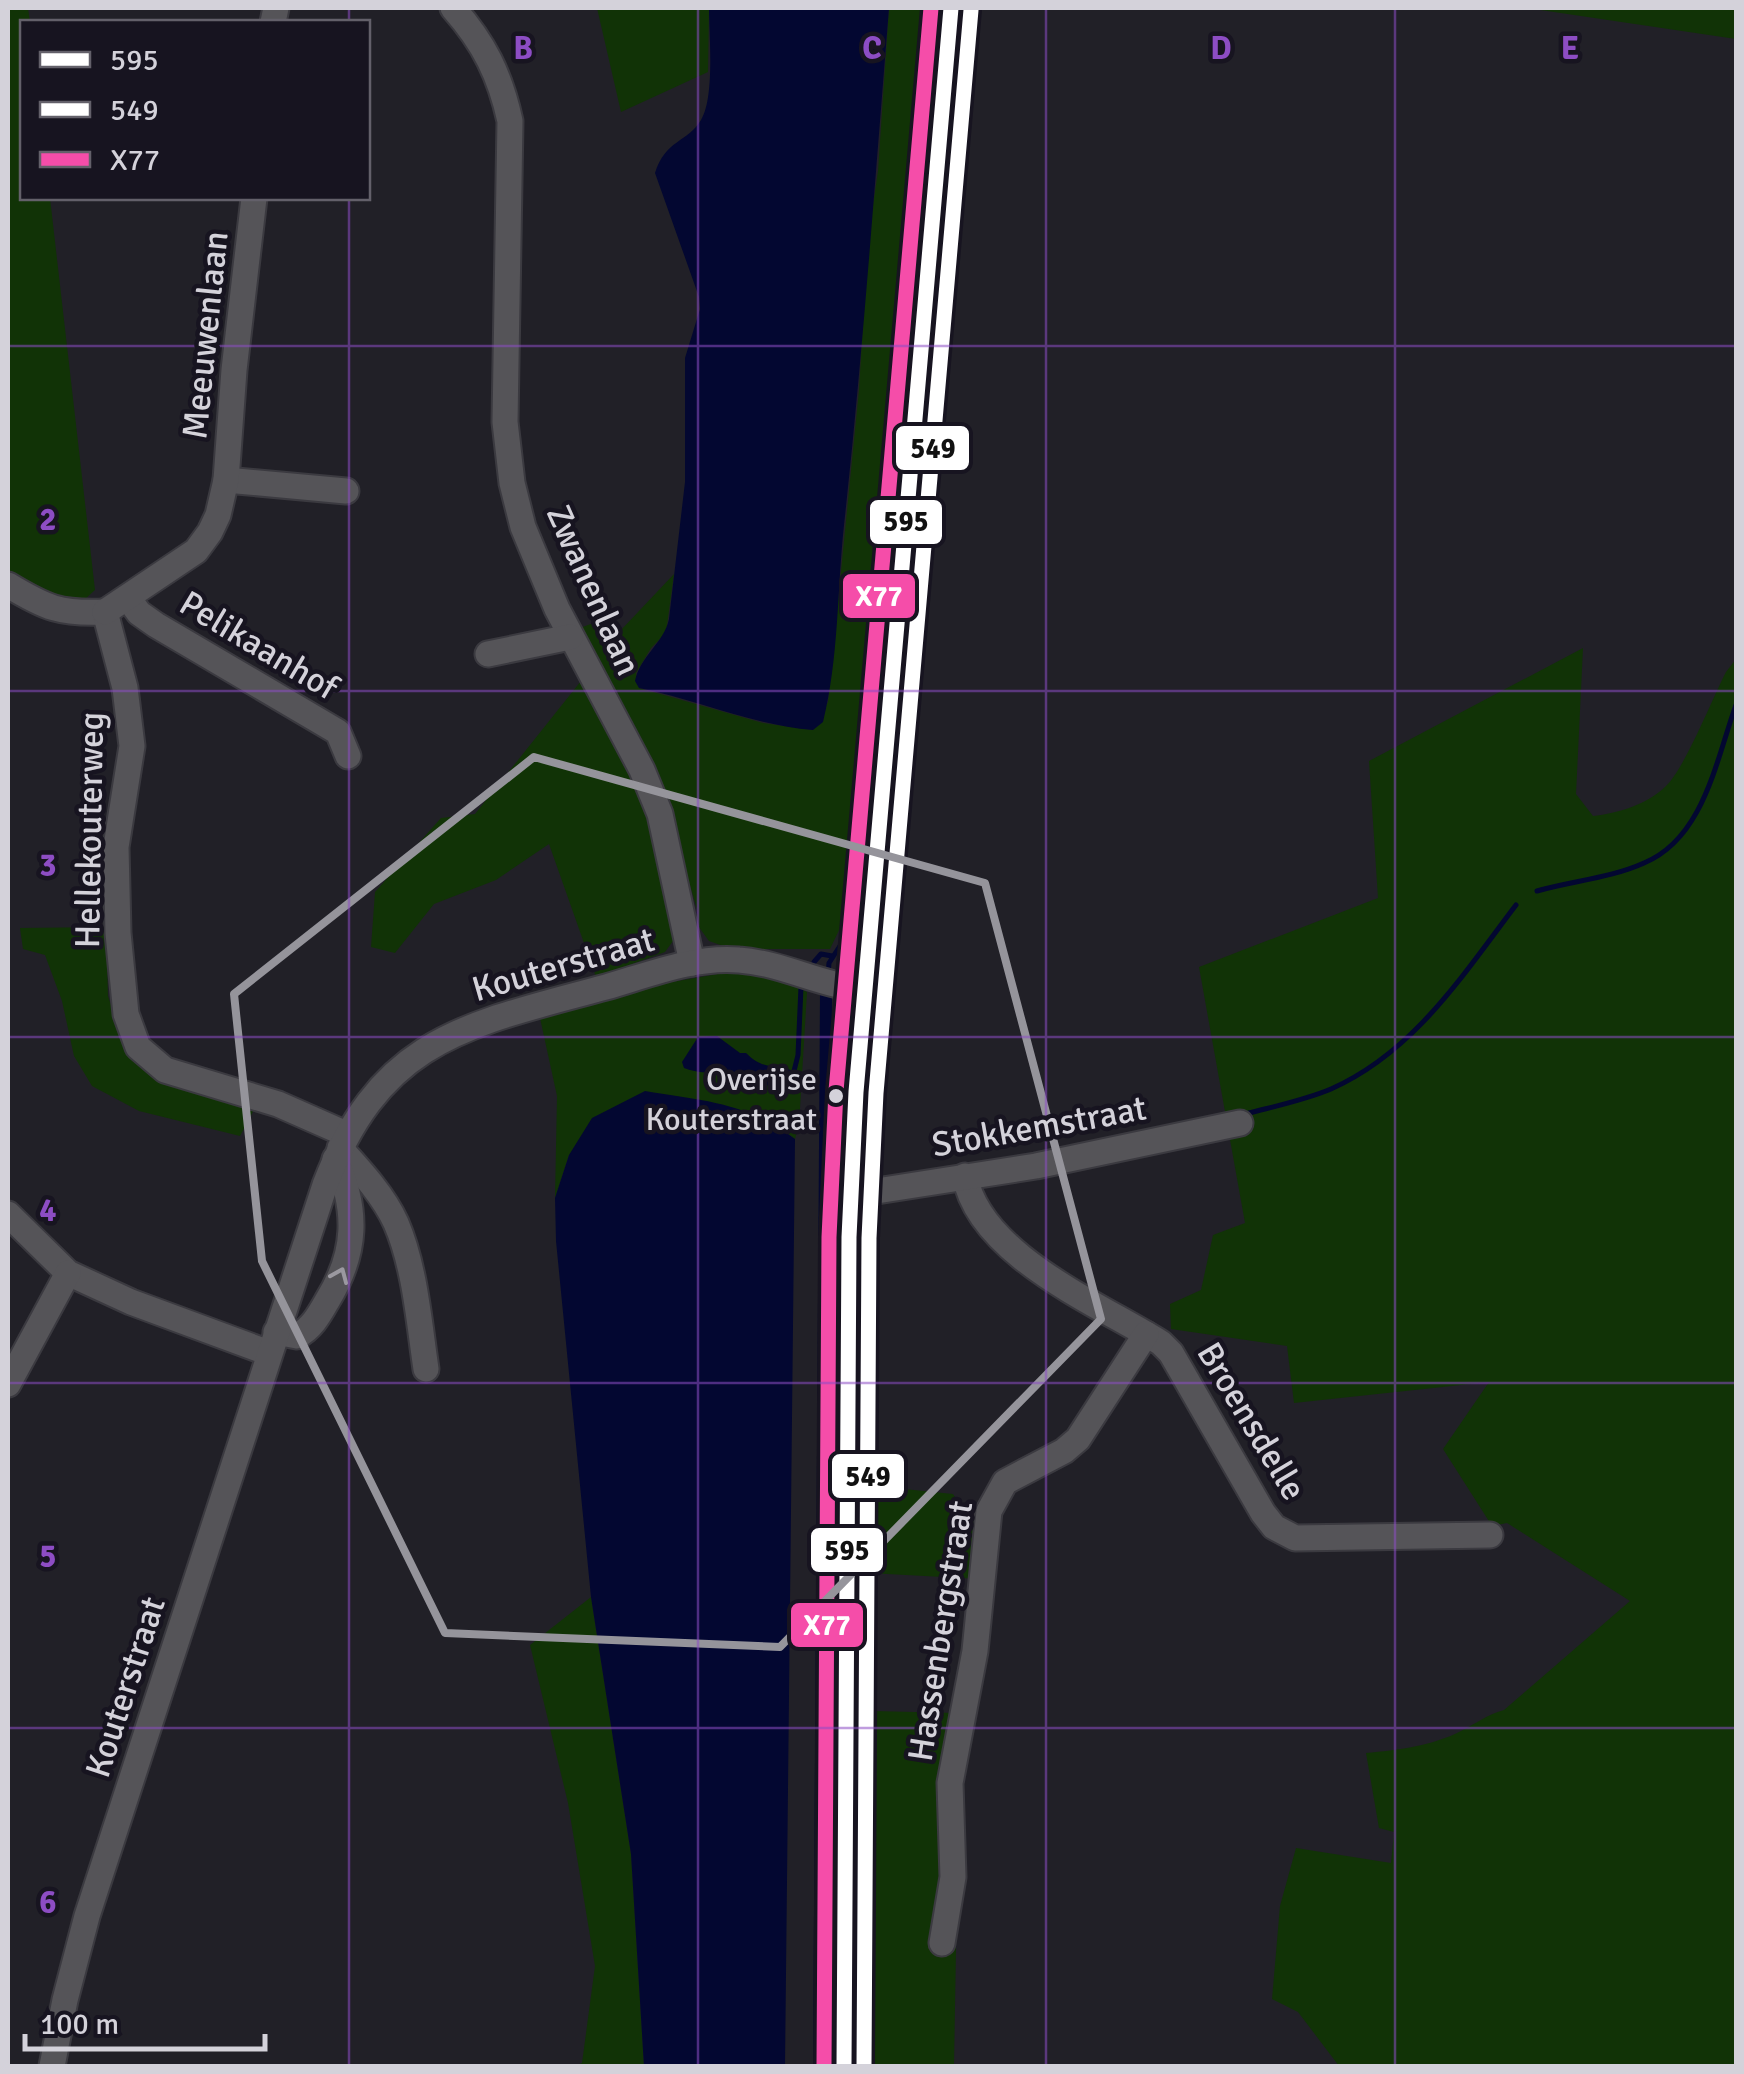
<svg xmlns="http://www.w3.org/2000/svg" width="1744" height="2074" viewBox="0 0 1744 2074" font-family="Signika,sans-serif">
  <style>
    .green { fill: #113306 }
    .water { fill: #030731 }
    .lines { fill: none; stroke-linecap: round; stroke-linejoin: round }
    .stream { stroke: #030731; stroke-width: 5 }
    .minor-casing { stroke: #3b3a40; stroke-width: 29 }
    .major-casing { stroke: #3b3a40; stroke-width: 34 }
    .minor { stroke: #555458; stroke-width: 25 }
    .major { stroke: #665d62; stroke-width: 30 }
    .bus-1-casing { stroke: #171420; stroke-width: 22 }
    .bus-2-casing { stroke: #171420; stroke-width: 22 }
    .bus-3-casing { stroke: #171420; stroke-width: 22 }
    .bus-1 { stroke: #fff; stroke-width: 15 }
    .bus-2 { stroke: #fff; stroke-width: 15 }
    .bus-3 { stroke: #f54da9; stroke-width: 15 }
    .oneway { stroke: #9b99a0 }
    .marked { fill: none; stroke: #95949b; stroke-width: 8; stroke-linejoin: round }
    .grid { fill: none; stroke: #8d4dc4; stroke-width: 2.5; stroke-opacity: 0.55 }
    .bus-dot { fill: #d4d2da; stroke: #171420; stroke-width: 4 }
    .labels { text-anchor: middle; stroke-width: 9; stroke-linejoin: round; paint-order: stroke }
    .bus-label { font-size: 32px; fill: #d4d2da; stroke: #171420; text-anchor: end }
    .street-label { font-size: 35px; fill: #d4d2da; stroke: #171420 }
    .grid-label { font-size: 32px; text-anchor: middle; font-weight: bold; fill: #8d4dc4; stroke: #171420; stroke-width: 9; stroke-linejoin: round; paint-order: stroke }
    .line-badge { stroke: #171420; stroke-width: 4 }
    .badge-label { font-size: 28px; text-anchor: middle; font-weight: bold; fill: #fff }
    .pale-badge-label { font-size: 28px; text-anchor: middle; font-weight: bold; fill: #111 }
  </style>
  <rect width="100%" height="100%" fill="#212027"/>
  <g class="green">
    <polygon points="8,8 28,8 30,22 22,22 22,198 50,198 95,590 84,600 48,599 8,572"/>
    <polygon points="597,8 709,8 708,72 621,112"/>
    <polygon points="889,8 924,8 860,760 842,924 830,949 732,949 709,941 693,919 698,913 670,816 643,750 620,698 595,665 580,628 596,622 621,630 674,574 666,633 651,648 636,673 639,688 763,723 813,730 828,702 859,390 868,239 878,171"/>
    <polygon points="1527,8 1736,8 1736,39"/>
    <path d="M1583 648 1576 794 1593 816C1618 813 1647 805 1666 786 1685 768 1712 699 1726 672L1736 659V2066H1339L1298 2012 1272 1999 1280 1906 1296 1848 1391 1863 1394 1832 1379 1828 1366 1753C1398 1750 1432 1746 1461 1731 1477 1723 1486 1715 1504 1710L1630 1601 1507 1523 1492 1526 1443 1449 1489 1382 1294 1403 1287 1346 1171 1329 1170 1304 1201 1290 1213 1235 1245 1223 1199 967 1378 898 1369 761Z"/>
    <polygon points="581,681 645,798 674,911 673,941 665,952 596,977 549,844 496,880 434,904 395,953 371,947 375,892 441,818 475,814"/>
    <polygon points="106,927 108,996 123,1042 256,1106 240,1136 139,1111 92,1086 74,1056 62,1001 45,955 23,949 20,928"/>
    <polygon points="718,974 765,974 807,992 799,1125 795,1139 767,1118 569,1155 555,1198 557,1096 540,1018 649,986"/>
    <polygon points="865,1485 953,1494 972,1522 982,1518 980,1579 869,1573"/>
    <polygon points="591,1597 631,1854 644,2066 575,2066 582,2063 595,1966 568,1803 530,1645"/>
    <polygon points="872,1711 957,1713 949,1891 956,1950 954,2066 859,2066 858,1737"/>
  </g>
  <g class="water">
    <path d="M709 8H889C875 180 863 352 844 525 837 590 839 658 823 722L813 730C753 725 698 700 639 688L635 681C640 656 664 643 669 619L685 482V358L700 309 699 297 655 173C665 140 688 142 701 120 715 97 709 35 709 8Z"/>
    <polygon points="820,992 832,998 824,2066 813,2066"/>
    <path d="M717 1036 740 1053H746C766 1073 778 1062 797 1073V1082L789 1089H778L719 1069C709 1075 695 1072 684 1068L682 1062 698 1037Z"/>
    <path d="M645 1091C705 1101 745 1102 795 1139L785 2066H644L631 1854 591 1597 556 1241 555 1198 569 1155 592 1118Z"/>
  </g>
  <g class="lines">
    <g class="stream">
      <path d="M1537 891C1572 881 1611 878 1644 863 1704 838 1716 760 1736 705"/>
      <polyline points="814,962 821,954 832,956"/>
      <polyline points="828,974 829,963 847,935 927,8"/>
      <polyline points="794,1071 798,1055 801,987"/>
      <path d="M1249 1113C1276 1106 1305 1100 1331 1089 1414 1052 1462 976 1516 905"/>
    </g>
    <g class="minor-casing">
      <g id="minor">
        <path d="M453 8C484 43 500 75 510 121L505 422 512 483 523 527 557 609 642 770 660 814 692 963"/>
        <polyline points="273,22 276,8"/>
        <polyline points="226,480 346,491"/>
        <path d="M8 585C46 608 60 614 105 612"/>
        <polyline points="128,598 139,613 156,625 338,732 348,756"/>
        <polyline points="105,612 125,688 132,746 116,847 118,933 126,1014 138,1047 165,1070 278,1104 346,1134"/>
        <polyline points="105,612 196,551 210,532 218,515 226,480 234,370 254,198"/>
        <polyline points="488,654 570,637"/>
        <path d="M340 1148C360 1170 384 1196 396 1223 415 1267 419 1322 426 1369"/>
        <path d="M965 1176C979 1255 1099 1304 1161 1343L1171 1353 1263 1513 1274 1527 1295 1538 1490 1535"/>
        <polyline points="851,1195 1036,1166 1240,1123"/>
        <polyline points="8,1214 68,1273 131,1302 269,1353"/>
        <path d="M276 1332 297 1336C312 1328 319 1315 327 1301 357 1253 358 1209 335 1159"/>
        <polyline points="8,1384 68,1273"/>
        <polyline points="942,1943 953,1877 950,1783 975,1651 989,1511 1005,1482 1064,1451 1078,1439 1146,1334"/>
        <path d="M52 2066 65 2000 87 1916 325 1185C381 1037 467 1025 606 987 648 975 695 956 739 960 783 963 821 986 864 989"/>
      </g>
    </g>
    <g class="major-casing">
      <polyline id="major" points="844,2066 849,1237 856,1092 951,8"/>
    </g>
    <use href="#minor" class="minor"/>
    <use href="#major" class="major"/>
    <g class="bus-1-casing">
      <polyline id="bus-1" points="844,2066 849,1237 856,1092 951,8"/>
    </g>
    <g class="bus-2-casing">
      <polyline id="bus-2" points="864,2066 869,1238 876,1093 971,10"/>
    </g>
    <g class="bus-3-casing">
      <polyline id="bus-3" points="824,2066 829,1237 836,1091 931,8"/>
    </g>
    <use href="#bus-1" class="bus-1"/>
    <use href="#bus-2" class="bus-2"/>
    <use href="#bus-3" class="bus-3"/>
  </g>
  <defs><path id="oneway-chevron" d="M-2-3.5L2.5 0L-2 3.5" fill="none" stroke-width="1.6" stroke-linecap="round" stroke-linejoin="round" transform="scale(2.5)"/></defs>
  <use class="oneway" href="#oneway-chevron" transform="translate(340 1275) rotate(-67)"/>
  <path class="marked" d="M534 757 985 883 1101 1319 780 1647 445 1633 262 1261 234 994Z"/>
  <path class="grid" d="M349 8V22M698 8V2066M1046 8V2066M1395 8V2066M349 198V2066M8 346H1736M8 691H1736M8 1037H1736M8 1383H1736M8 1728H1736"/>
  <circle class="bus-dot" cx="836" cy="1096" r="9"/>
  <g class="labels">
    <g class="bus-label">
      <text x="817" y="1090">Overijse<tspan x="817" dy="40">Kouterstraat</tspan></text>
    </g>
    <g class="street-label">
      <text transform="translate(205 335) rotate(-84)" y="12">Meeuwenlaan</text>
      <text transform="translate(594 590) rotate(66)" y="12">Zwanenlaan</text>
      <text transform="translate(259 645) rotate(31)" y="12">Pelikaanhof</text>
      <text transform="translate(89 830) rotate(-89)" y="12">Hellekouterweg</text>
      <text transform="translate(563 964) rotate(-16)" y="12">Kouterstraat</text>
      <text transform="translate(1039 1126) rotate(-10)" y="12">Stokkemstraat</text>
      <text transform="translate(1252 1421) rotate(59)" y="12">Broensdelle</text>
      <text transform="translate(940 1631) rotate(-81)" y="12">Hassenbergstraat</text>
      <text transform="translate(125 1687) rotate(-72)" y="12">Kouterstraat</text>
    </g>
  </g>
  <g class="grid-label">
    <text x="523" y="59">B</text>
    <text x="872" y="59">C</text>
    <text x="1221" y="59">D</text>
    <text x="1570" y="59">E</text>
    <text x="48" y="530">2</text>
    <text x="48" y="876">3</text>
    <text x="48" y="1221">4</text>
    <text x="48" y="1567">5</text>
    <text x="48" y="1913">6</text>
  </g>
  <g class="line-badge">
    <rect x="894" y="424" width="77" height="48" rx="10" fill="#fff"/>
    <rect x="868" y="498" width="76" height="48" rx="10" fill="#fff"/>
    <rect x="841" y="572" width="76" height="48" rx="10" fill="#f54da9"/>
    <rect x="830" y="1452" width="76" height="48" rx="10" fill="#fff"/>
    <rect x="809" y="1526" width="76" height="48" rx="10" fill="#fff"/>
    <rect x="789" y="1601" width="76" height="48" rx="10" fill="#f54da9"/>
  </g>
  <g class="badge-label">
    <text x="879" y="606">X77</text>
    <text x="827" y="1635">X77</text>
  </g>
  <g class="pale-badge-label">
    <text x="933" y="458">549</text>
    <text x="906" y="531">595</text>
    <text x="868" y="1486">549</text>
    <text x="847" y="1560">595</text>
  </g>
  <rect width="1744" height="2074" fill="none" stroke="#d4d2da" stroke-width="20"/>
  <rect x="20" y="20" width="350" height="180" fill="#171420" stroke="#63606a" stroke-width="2.5"/>
  <rect x="40" y="52" width="50" height="15" fill="#ffffff" stroke="#63606a" stroke-width="2.5"/>
  <text x="110" y="70" font-size="30" fill="#d4d2da">595</text>
  <rect x="40" y="102" width="50" height="15" fill="#ffffff" stroke="#63606a" stroke-width="2.5"/>
  <text x="110" y="120" font-size="30" fill="#d4d2da">549</text>
  <rect x="40" y="152" width="50" height="15" fill="#f54da9" stroke="#63606a" stroke-width="2.5"/>
  <text x="110" y="170" font-size="30" fill="#d4d2da">X77</text>
  <path d="M25 2034v15h240v-15" fill="none" stroke="#d4d2da" stroke-width="5"/>
  <text x="40" y="2034" font-size="30" fill="#d4d2da" stroke="#171420" stroke-width="8" paint-order="stroke">100 m</text>
</svg>
